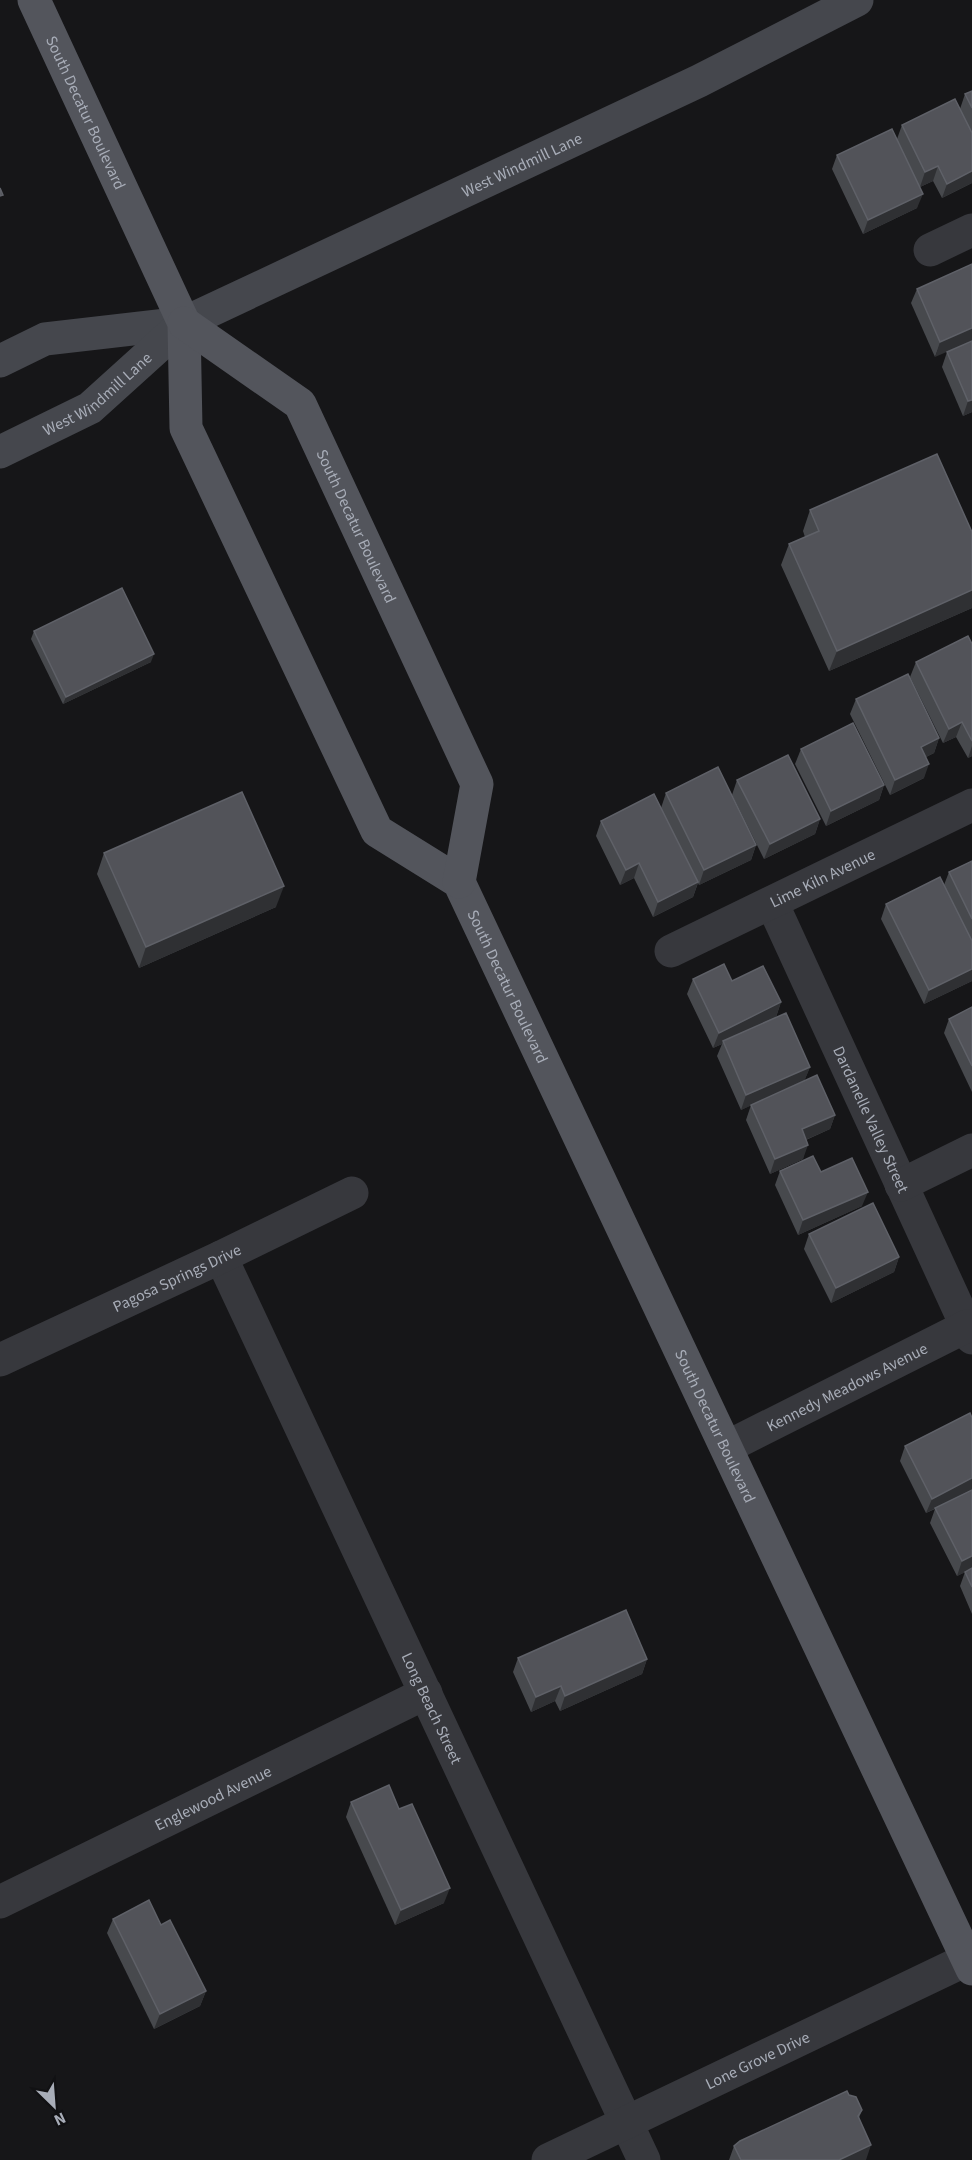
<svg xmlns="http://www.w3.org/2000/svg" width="972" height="2160" viewBox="0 0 972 2160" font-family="'Source Sans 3',sans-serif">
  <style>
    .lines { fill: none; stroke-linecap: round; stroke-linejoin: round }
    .street { stroke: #37383d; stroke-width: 33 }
    .secondary { stroke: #45474d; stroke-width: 33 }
    .primary { stroke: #53555c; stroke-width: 33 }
    .wall { fill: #47494d }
    .shaded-wall { fill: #2f3033 }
    .building { fill: #525359; stroke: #5f6168; stroke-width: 1.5 }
    .labels { text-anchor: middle; stroke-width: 5; stroke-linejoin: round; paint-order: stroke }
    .street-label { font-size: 16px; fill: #a8adb8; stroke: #111113 }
  </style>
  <rect width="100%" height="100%" fill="#161618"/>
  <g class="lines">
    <g class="street">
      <polyline points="930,250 972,230"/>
      <path id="s1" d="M772 903 972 1338"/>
      <path id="s2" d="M671 951 972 805"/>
      <polyline points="901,1185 972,1150"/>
      <path id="s3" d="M221 1257 644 2160"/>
      <path id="s4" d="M0 1360 221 1257 352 1193"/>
      <path id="s5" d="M727 1447 967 1326"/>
      <path id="s6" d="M0 1902 426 1693"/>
      <path id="s7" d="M548 2160 968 1959"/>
    </g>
    <g class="secondary">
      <polyline points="0,361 45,339 184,323"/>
      <path id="s8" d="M0 452 90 408 184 323 699 81 857 0"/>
    </g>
    <g class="primary">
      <path id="s9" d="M34 0 184 323 186 428 377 831 459 882 972 1969"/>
      <path id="s10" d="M184 323 300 404 477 784 459 882"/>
    </g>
  </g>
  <g class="wall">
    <polygon points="972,91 972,183 942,198 933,181 920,187 917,208 863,234 832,169 837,155 897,139 902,125 960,109 965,94"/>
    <polygon points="972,264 935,357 911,303 917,289"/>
    <polygon points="972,341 972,412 963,416 942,367 947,352"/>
    <polygon points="810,510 972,532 972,608 829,671 781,565 789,544 805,537 803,531"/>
    <polygon points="34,631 151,662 63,704 31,639"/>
    <polygon points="972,644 972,756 968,758 956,737 943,743 910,677 916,662"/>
    <polygon points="856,699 939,738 934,753 926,757 924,778 890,795 850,714"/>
    <polygon points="801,749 884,785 879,800 826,826 795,764"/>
    <polygon points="737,780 820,819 815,834 764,859 732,795"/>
    <polygon points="666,793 756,845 751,860 699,885 698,883 693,897 653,917 634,878 620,885 596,836 601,821 661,808"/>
    <polygon points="104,853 276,907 139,968 97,874"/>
    <polygon points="972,861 972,981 924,1004 881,919 886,904 944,885 949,872"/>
    <polygon points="693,979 732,981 781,1002 776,1017 810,1067 804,1081 835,1115 830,1129 806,1140 803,1159 770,1174 746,1120 751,1105 741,1110 717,1056 722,1044 713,1048 687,994"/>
    <polygon points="972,1007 972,1092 944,1033 949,1019"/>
    <polygon points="780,1171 821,1172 862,1206 798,1235 775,1185"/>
    <polygon points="809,1234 899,1257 894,1272 831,1303 804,1249"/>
    <polygon points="905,1446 972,1490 972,1614 960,1586 965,1572 957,1576 930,1523 935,1509 926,1513 900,1461"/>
    <polygon points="518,1658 647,1659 642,1674 560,1711 555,1701 531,1712 513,1672"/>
    <polygon points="351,1802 399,1809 444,1903 395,1925 346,1817"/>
    <polygon points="113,1919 161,1925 206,1991 200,2006 154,2029 107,1933"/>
    <polygon points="849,2095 862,2110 859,2118 866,2160 729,2160 734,2146"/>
  </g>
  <g class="shaded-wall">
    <polygon points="938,166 933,181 920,187 925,172"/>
    <polygon points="972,171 972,183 942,198 947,184"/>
    <polygon points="923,194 917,208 863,234 868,220"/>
    <polygon points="972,328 972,341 935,357 940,342"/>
    <polygon points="972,400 972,412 963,416 968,401"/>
    <polygon points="972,590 972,608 829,671 837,651"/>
    <polygon points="154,654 151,662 63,704 66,697"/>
    <polygon points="962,722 956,737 943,743 949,729"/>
    <polygon points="939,738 934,753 916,762 921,747"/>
    <polygon points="972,746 972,756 968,758"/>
    <polygon points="929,764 924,778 890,795 895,780"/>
    <polygon points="884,785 879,800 826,826 831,811"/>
    <polygon points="820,819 815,834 764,859 770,844"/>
    <polygon points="756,845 751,860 699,885 704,870"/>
    <polygon points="639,863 634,878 620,885 626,870"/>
    <polygon points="698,882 693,897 653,917 658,902"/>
    <polygon points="284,886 276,907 139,968 146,947"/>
    <polygon points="972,969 972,981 924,1004 929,990"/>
    <polygon points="781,1002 776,1017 723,1041 722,1044 713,1048 719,1033"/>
    <polygon points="810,1067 804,1082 741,1110 746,1095"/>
    <polygon points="835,1115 830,1129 796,1144 802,1129"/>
    <polygon points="808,1145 803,1159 770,1174 775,1159"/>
    <polygon points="868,1192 862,1206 798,1235 803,1220"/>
    <polygon points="899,1257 894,1272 831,1303 836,1288"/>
    <polygon points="972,1478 972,1490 926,1513 932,1499"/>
    <polygon points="972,1556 972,1569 957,1576 962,1561"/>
    <polygon points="647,1659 642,1674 560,1711 565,1696"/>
    <polygon points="561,1686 555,1701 531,1712 536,1697"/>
    <polygon points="450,1888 444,1903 395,1925 401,1910"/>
    <polygon points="206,1991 200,2006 154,2029 160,2014"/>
    <polygon points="871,2145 866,2160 839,2160"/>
  </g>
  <g class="building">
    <polygon points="972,91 972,108 965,94"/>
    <polygon points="955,99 972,133 972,171 947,184 938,166 925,172 902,125"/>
    <polygon points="892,129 923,194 868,220 837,155"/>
    <polygon points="0,188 3,195 0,196"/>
    <polygon points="972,264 972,328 940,342 917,289"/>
    <polygon points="972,341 972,400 968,401 947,352"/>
    <polygon points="937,454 972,532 972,590 837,651 789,544 819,531 810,510"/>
    <polygon points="122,588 154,654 66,697 34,631"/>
    <polygon points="968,636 972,644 972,741 962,722 949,729 916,662"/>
    <polygon points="908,674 939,738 921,747 929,764 895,780 856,699"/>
    <polygon points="853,723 884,785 831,811 801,749"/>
    <polygon points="788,755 820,819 770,844 737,780"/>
    <polygon points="718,767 756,845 704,870 666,793"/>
    <polygon points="242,792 284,886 146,947 104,853"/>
    <polygon points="654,794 698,882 658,902 639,863 626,870 601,821"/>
    <polygon points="972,861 972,919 949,872"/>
    <polygon points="940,877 972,941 972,969 929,990 886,904"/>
    <polygon points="724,964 732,981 763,966 781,1002 719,1033 693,979"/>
    <polygon points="972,1007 972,1066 949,1019"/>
    <polygon points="786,1013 810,1067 746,1095 723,1041"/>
    <polygon points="817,1075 835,1115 802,1129 808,1145 775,1159 751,1105"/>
    <polygon points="813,1156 821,1172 852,1158 868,1192 803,1220 780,1171"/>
    <polygon points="873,1203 899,1257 836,1288 809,1234"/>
    <polygon points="970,1413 972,1418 972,1478 932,1499 905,1446"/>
    <polygon points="972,1490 972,1556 962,1561 935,1508"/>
    <polygon points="972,1568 972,1587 965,1572"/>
    <polygon points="626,1610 647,1659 565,1696 561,1686 536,1697 518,1658"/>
    <polygon points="389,1785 399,1809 412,1804 450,1888 401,1910 351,1802"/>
    <polygon points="149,1900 161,1925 170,1920 206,1991 160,2014 113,1919"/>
    <polygon points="847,2091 849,2095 856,2097 862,2110 858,2116 871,2145 839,2160 741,2160 734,2146 740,2141"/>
  </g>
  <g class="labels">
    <g class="street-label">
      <text dy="6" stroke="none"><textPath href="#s9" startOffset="124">South Decatur Boulevard</textPath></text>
      <text dy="6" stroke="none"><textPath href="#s8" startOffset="600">West Windmill Lane</textPath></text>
      <text dy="6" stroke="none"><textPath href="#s8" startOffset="114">West Windmill Lane</textPath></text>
      <text dy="6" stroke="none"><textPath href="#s10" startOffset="276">South Decatur Boulevard</textPath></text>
      <text dy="6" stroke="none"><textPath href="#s2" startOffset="168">Lime Kiln Avenue</textPath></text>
      <text dy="6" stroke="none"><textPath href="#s9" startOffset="1119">South Decatur Boulevard</textPath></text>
      <text dy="6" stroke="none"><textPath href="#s1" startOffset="238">Dardanelle Valley Street</textPath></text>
      <text dy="6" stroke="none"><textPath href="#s4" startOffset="195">Pagosa Springs Drive</textPath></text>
      <text dy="6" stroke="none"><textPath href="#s5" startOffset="134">Kennedy Meadows Avenue</textPath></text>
      <text dy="6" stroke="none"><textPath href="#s9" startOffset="1605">South Decatur Boulevard</textPath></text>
      <text dy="6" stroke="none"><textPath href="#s3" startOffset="498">Long Beach Street</textPath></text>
      <text dy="6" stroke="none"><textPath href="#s6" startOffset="237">Englewood Avenue</textPath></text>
      <text dy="6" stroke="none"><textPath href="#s7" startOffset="232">Lone Grove Drive</textPath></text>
    </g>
  </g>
  <g transform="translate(54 2106) rotate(155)" stroke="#111113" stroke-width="4.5" paint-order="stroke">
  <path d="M0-4.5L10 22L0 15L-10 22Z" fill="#a8adb8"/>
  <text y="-9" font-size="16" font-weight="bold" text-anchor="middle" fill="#a8adb8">N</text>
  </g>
</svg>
